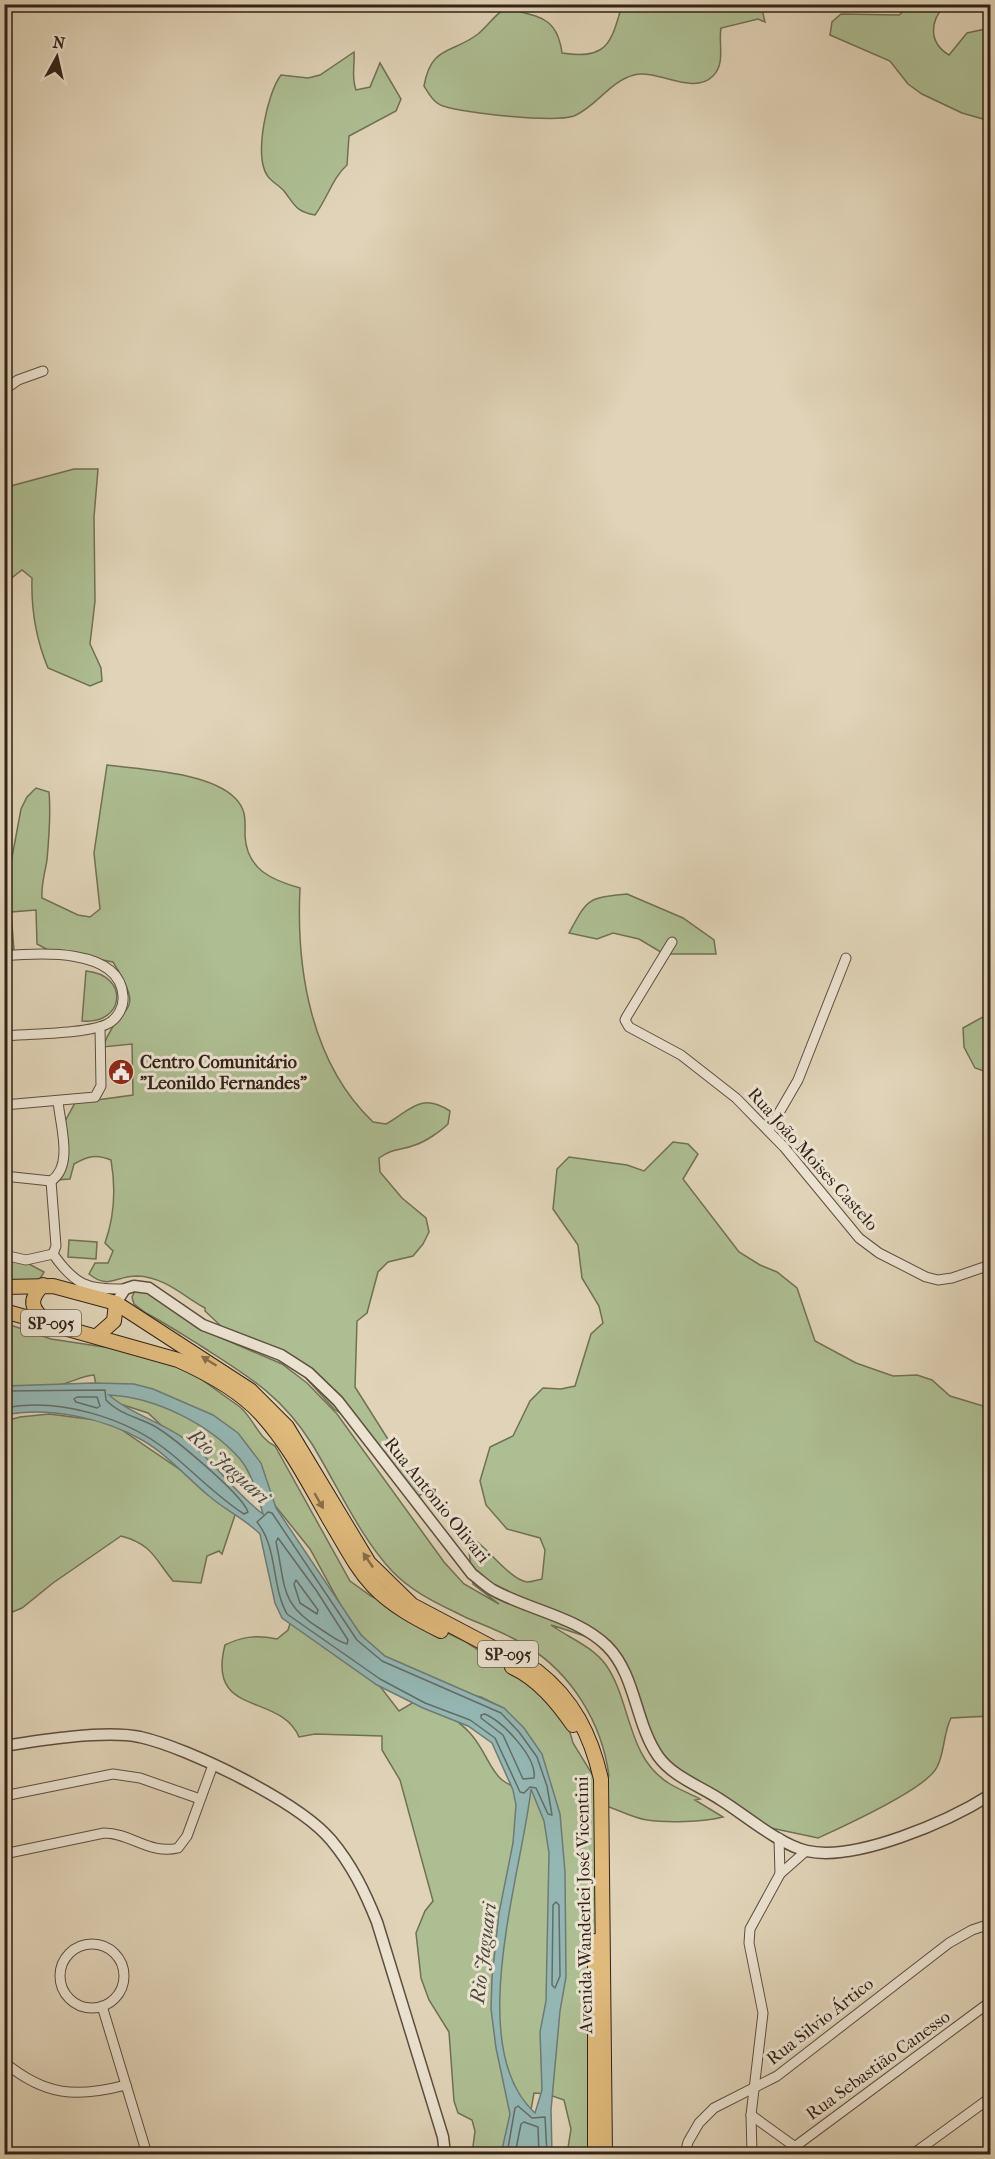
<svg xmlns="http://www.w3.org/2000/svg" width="995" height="2159" viewBox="0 0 995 2159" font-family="'IM FELL French Canon',serif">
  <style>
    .green { fill: #adbe92; stroke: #707055; stroke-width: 1.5 }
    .water { fill: #94b7b4; stroke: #6d7b76; stroke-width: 1.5; fill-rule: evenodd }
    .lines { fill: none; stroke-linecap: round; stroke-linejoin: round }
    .shore { stroke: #636c66; stroke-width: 1.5 }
    .minor-casing { stroke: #5e4e40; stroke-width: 11 }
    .tertiary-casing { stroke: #5e4e40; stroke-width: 13 }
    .primary-casing { stroke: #322218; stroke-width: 16 }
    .minor { stroke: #ebe2d0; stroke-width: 9 }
    .tertiary { stroke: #ebe2d0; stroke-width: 10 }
    .primary { stroke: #e0ba7c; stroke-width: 14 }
    .oneway { fill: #896e4a }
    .labels { text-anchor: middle; stroke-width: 6; stroke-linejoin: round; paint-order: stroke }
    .shield { fill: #ebe2d0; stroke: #6a5c4f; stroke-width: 1.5 }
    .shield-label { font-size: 16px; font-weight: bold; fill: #322218 }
    .poi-label { font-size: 18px; font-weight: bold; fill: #322218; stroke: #ebe2d0; text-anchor: start }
    .street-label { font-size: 18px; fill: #322218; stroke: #ebe2d0 }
    .water-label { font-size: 20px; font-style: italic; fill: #4a473f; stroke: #ebe2d0 }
  </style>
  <rect width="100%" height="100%" fill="#e0d3b7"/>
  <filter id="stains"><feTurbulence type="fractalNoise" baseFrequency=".00333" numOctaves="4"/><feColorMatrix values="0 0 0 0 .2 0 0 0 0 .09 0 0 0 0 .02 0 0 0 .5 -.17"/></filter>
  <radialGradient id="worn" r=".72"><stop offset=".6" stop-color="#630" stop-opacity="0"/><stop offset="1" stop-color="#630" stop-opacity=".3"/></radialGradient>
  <g class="green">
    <path d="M622 5H761L765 22 758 19 721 28C718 43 726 63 713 76 693 96 658 69 634 75 610 81 596 107 574 116 552 123 466 113 443 106 434 103 429 94 424 86 431 45 452 54 478 34 489 25 494 15 506 8 537 17 557 15 562 53 608 60 611 43 622 5Z"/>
    <path d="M911 5H945C929 22 929 43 949 55L967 33 990 28V121L962 113 922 94 908 84 890 61 830 35 832 22 841 14 899 15Z"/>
    <path d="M354 52C355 66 351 77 356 90L370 87 380 63 401 99 396 111 349 136 347 165C333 177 327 199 315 215 296 212 295 205 284 191 279 185 270 181 267 175 254 155 267 93 281 75L308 78 320 75Z"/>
    <path d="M74 469H98L94 517 95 601 90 644 101 668 102 681 90 686 48 668C36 639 31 609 32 578L22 570 5 583V490L7 487Z"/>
    <path d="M107 765C143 770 209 772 235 798 247 810 245 821 245 836 247 870 272 880 300 888 296 970 311 1063 373 1122L386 1124C411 1110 420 1092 450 1111L448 1124C441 1131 425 1142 415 1145 401 1151 394 1147 379 1158L380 1172 402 1198 426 1218 429 1232 423 1244 413 1256 388 1262 378 1272 367 1313 357 1321 355 1387 408 1471 425 1492 414 1499 346 1417 334 1409 297 1368 224 1329 205 1311V1308C183 1296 165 1277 137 1276 115 1276 109 1290 89 1274L95 1263H108L113 1251 105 1243C115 1215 116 1189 111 1160 96 1154 88 1156 74 1164L70 1179 57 1180 63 1125 75 1103 133 1095 132 1044 103 1047C120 999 148 1019 113 962L48 950 37 944 36 910 11 912 14 950 5 951V895L21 809 27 797 36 788 49 792C51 813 49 838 47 860 45 873 41 884 42 898L78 915 90 917 100 909 94 853Z"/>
    <path d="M627 894 683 918 714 940 716 954H664L639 939 613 933 597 939 569 933C588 898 587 898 627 894Z"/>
    <path d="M86 971C130 975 125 1025 82 1021Z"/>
    <polygon points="990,1013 990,1073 975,1068 964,1047 963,1028"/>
    <path d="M673 1142 688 1144 698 1154 683 1179 739 1252 760 1265 777 1272 797 1288 815 1341 856 1363 893 1376 917 1375 932 1380 950 1396 990 1408V1716L951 1718C943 1734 945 1752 937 1767 927 1789 842 1827 818 1838L771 1828 705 1786 682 1776 651 1748 619 1667 594 1639 551 1625C569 1638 592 1646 606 1665 631 1701 627 1756 667 1782 677 1789 689 1793 700 1799L695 1800 723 1817C703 1822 667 1823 647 1820 628 1817 615 1807 598 1804L595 2154H567L571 2129 564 2100 547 2094 534 2093 523 2154H472L475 2131 472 2120 458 2113 454 2101 449 2032 429 2000 421 1978 416 1933 425 1911 433 1901 400 1780 382 1750V1736L315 1734 299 1737C280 1692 206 1718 225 1645 243 1636 257 1635 277 1639L288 1630 292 1617 379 1685 399 1711 419 1699C439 1709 455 1717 470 1733 494 1760 489 1788 532 1789L501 1707 481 1697 444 1690 377 1653 350 1622 310 1549 269 1498 207 1468 148 1413 120 1404 97 1389 94 1375C81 1376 71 1383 58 1385 41 1388 22 1386 5 1386V1323L51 1339 170 1357 240 1407C254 1419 258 1438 275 1446L350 1581 371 1596 466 1642 529 1683 545 1697 569 1729 573 1743 595 1779 609 1776C602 1723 572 1674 527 1646 508 1634 485 1626 465 1617 439 1604 413 1593 392 1571 360 1537 337 1485 312 1444 281 1395 248 1376 201 1346 183 1335 165 1323 146 1313L134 1304 132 1297 135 1291 149 1288 196 1327 282 1364 307 1383 337 1414 444 1562 464 1584 499 1604 473 1584 469 1551 474 1539C488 1549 511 1580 527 1582 531 1582 538 1580 542 1579L545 1550 540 1538 507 1529 486 1505 480 1481 490 1447 513 1436 530 1401 543 1388 561 1389 575 1386 591 1334 603 1323 599 1306 582 1278 578 1245 553 1209 557 1169 569 1157 627 1165 644 1171Z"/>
    <polygon points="69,1240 97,1242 96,1259 68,1257"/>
    <polygon points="4,1259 29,1264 44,1272 38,1282 5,1285"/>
    <path d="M49 1414 104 1421 116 1426 239 1510 235 1515 222 1554 219 1551 207 1556 201 1583 173 1581C155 1559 152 1544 121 1536L53 1583 22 1608 5 1615V1421L20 1417Z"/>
  </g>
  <path class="water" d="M94 1383 134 1384 153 1389 213 1415 238 1433 261 1463 276 1508 361 1635 385 1656 504 1708 524 1728 542 1754 560 1814 565 1872 566 1977 560 2011 551 2110 552 2154H501L510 2114 496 2048 491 2009 492 1977 499 1913 513 1843 516 1805 513 1790 492 1743 468 1726 423 1708 377 1685 282 1618 275 1603 260 1534C245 1519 225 1510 209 1496 187 1478 167 1454 142 1440 104 1418 47 1406 5 1415V1386ZM109 1395C155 1397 209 1424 240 1459 252 1473 258 1497 263 1514 236 1494 216 1464 189 1442 165 1423 132 1415 109 1395ZM531 1789 544 1821 549 1853 546 2001 540 2032 542 2090 535 2113C463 2048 522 1873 531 1789Z"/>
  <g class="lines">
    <g class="shore">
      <path d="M4 1391 105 1390 106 1400C119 1414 140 1418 156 1427 174 1438 242 1494 248 1512L244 1514C216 1496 195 1473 169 1452 127 1418 59 1397 4 1408"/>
      <polygon points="77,1397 97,1397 100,1406 97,1408 76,1402 74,1399"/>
      <path d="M268 1512 272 1513 357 1640 382 1661 501 1713 519 1732 537 1757 547 1786 552 1815 548 1814 536 1788 530 1787 524 1793 520 1792 495 1738 470 1720 425 1703 380 1679 287 1614C271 1585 278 1548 257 1522Z"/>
      <path d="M278 1538 316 1590 348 1640 347 1644C338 1642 330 1635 322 1630 279 1604 286 1587 276 1542Z"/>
      <polygon points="296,1580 318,1610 317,1614 300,1603 294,1584"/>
      <path d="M485 1714C503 1722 537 1757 534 1778L523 1779 503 1735 481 1718V1715Z"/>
      <polygon points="556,1902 559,1905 560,1976 555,1988 552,1985 553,1905"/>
      <polyline points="507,2154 515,2108 518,2106 532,2118 545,2117 547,2154"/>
      <polyline points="515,2154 521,2124 524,2122 538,2127 539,2154"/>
    </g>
    <g class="minor-casing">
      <g id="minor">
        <polyline points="4,390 18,380 43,371"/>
        <polyline points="672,942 627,1016 625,1020 629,1027 681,1055 736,1098 784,1147 859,1238 879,1253 926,1277 938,1280 952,1278 990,1265"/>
        <path d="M4 956C37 953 120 947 123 996 124 1006 118 1018 109 1023 91 1034 28 1034 4 1036"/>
        <polyline points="4,1105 95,1097 101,1086 100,1027"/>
        <polyline points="769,1130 798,1080 846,958"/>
        <polyline points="4,1176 51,1181"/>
        <path d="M51 1181C74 1166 60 1125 58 1101"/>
        <polyline points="51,1181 56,1246 53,1254"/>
        <path d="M53 1254C75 1285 87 1290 125 1289"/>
        <polyline points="4,1255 26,1260 53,1254"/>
        <polyline points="4,1796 113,1774 140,1778 200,1799"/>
        <polyline points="779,1838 780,1874"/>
        <path d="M4 1854 104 1833C131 1833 150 1855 178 1848L187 1836 213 1765"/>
        <circle cx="92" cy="1976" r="32"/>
        <polyline points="102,2006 147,2154"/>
        <path d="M4 2062C45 2096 76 2098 126 2085"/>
        <polyline points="751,2115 805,2154"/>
        <polyline points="685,2154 688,2142 699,2123 714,2108 777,2076 949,1943 972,1930 990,1924"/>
        <polyline points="752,2154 751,2115 763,2013 749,1943 750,1929 780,1874 806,1851"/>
        <polyline points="785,2154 990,2002"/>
        <polyline points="913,2154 990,2098"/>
      </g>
    </g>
    <g class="tertiary-casing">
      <g id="tertiary">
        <path d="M116 1303 125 1289 134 1286 149 1288 203 1325 281 1355 309 1373 338 1401 472 1574C479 1579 486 1586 493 1590 529 1610 577 1617 607 1646 636 1675 635 1723 658 1756 673 1777 700 1786 721 1800 745 1815 780 1845 807 1851 856 1862 949 1821 990 1795"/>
        <path d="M4 1746C41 1740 104 1730 140 1737 189 1748 299 1802 331 1840 352 1865 365 1892 377 1922L443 2137 445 2154"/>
      </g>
    </g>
    <g class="primary-casing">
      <g id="primary">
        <path d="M43 1285C28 1300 31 1309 46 1321"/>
        <path d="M4 1287 53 1286 116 1303 250 1390 287 1427 369 1563 412 1605 537 1671C573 1699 591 1735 601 1779L605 2154"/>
        <path d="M4 1311 178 1360C207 1373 239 1390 261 1414 292 1448 312 1490 335 1529 347 1549 357 1569 373 1586 392 1606 417 1619 441 1631"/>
        <polyline points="97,1336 114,1321 116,1303"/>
        <path d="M512 1667C538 1679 557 1702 573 1725"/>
        <polyline points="595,1941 595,2154"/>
      </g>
    </g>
    <use href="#minor" class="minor"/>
    <use href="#tertiary" class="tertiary"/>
    <use href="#primary" class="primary"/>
  </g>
  <defs><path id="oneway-solid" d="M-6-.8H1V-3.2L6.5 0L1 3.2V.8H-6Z" transform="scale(1.5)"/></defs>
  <g class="oneway">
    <use href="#oneway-solid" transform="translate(209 1361) rotate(-148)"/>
    <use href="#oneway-solid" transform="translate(319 1501) rotate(60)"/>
    <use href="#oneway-solid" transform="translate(368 1560) rotate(-124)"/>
  </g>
  <defs>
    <g id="civic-disc" transform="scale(1.35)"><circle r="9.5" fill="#8f2418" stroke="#ebe2d0"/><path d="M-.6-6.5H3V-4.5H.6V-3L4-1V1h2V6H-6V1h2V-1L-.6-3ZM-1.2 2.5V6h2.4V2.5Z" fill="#fff"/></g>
  </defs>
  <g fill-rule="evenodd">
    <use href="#civic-disc" x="121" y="1072"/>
  </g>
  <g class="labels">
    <g class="shield">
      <rect x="21" y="1310" width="60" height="26" rx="4.5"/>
      <rect x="478" y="1641" width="60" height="26" rx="4.5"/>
    </g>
    <g class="shield-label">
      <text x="51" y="1329">SP-095</text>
      <text x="508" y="1660">SP-095</text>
    </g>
    <g class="poi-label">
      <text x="140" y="1068">Centro Comunitário<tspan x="140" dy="21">"Leonildo Fernandes"</tspan></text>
    </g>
    <g class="street-label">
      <text transform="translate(813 1159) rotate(48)" y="6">Rua João Moises Castelo</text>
      <text transform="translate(437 1500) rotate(51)" y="6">Rua Antônio Olivari</text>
      <text transform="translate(584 1905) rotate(-91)" y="6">Avenida Wanderlei José Vicentini</text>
      <text transform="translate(820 2021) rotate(-38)" y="6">Rua Silvio Ártico</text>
      <text transform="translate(878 2065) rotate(-36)" y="6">Rua Sebastião Canesso</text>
    </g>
    <g class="water-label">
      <text transform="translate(229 1466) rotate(42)" y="7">Rio Jaguari</text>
      <text transform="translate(483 1953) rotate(-83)" y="7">Rio Jaguari</text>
    </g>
  </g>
  <rect width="995" height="2159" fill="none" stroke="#e0d3b7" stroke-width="24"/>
  <rect x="6" y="6" width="983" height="2147" fill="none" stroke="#322218" stroke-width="3"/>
  <rect x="12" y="12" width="971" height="2135" fill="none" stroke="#322218" stroke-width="1.5"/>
  <g transform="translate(57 57) rotate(8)" stroke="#ebe2d0" stroke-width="4.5" paint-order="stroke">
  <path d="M0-4.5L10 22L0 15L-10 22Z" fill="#322218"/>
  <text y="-9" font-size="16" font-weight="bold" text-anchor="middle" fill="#322218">N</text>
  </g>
  <rect width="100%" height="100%" filter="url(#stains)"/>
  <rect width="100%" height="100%" fill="url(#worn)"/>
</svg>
